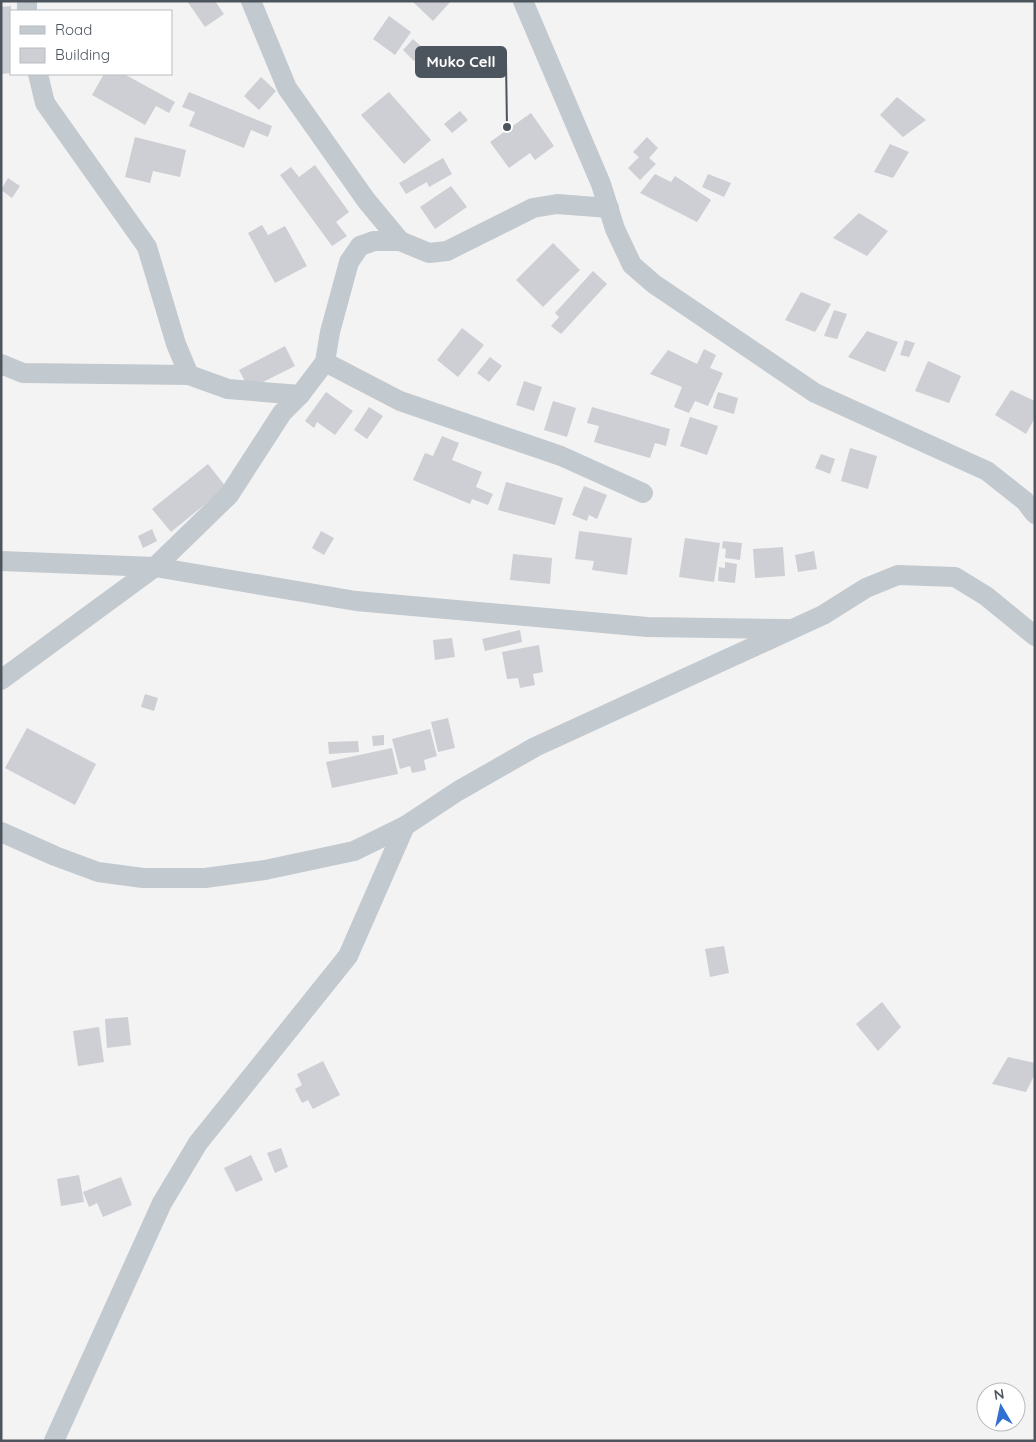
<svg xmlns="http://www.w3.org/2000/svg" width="1036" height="1442" viewBox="0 0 1036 1442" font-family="Quicksand,sans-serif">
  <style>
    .building { fill: #cdcfd4 }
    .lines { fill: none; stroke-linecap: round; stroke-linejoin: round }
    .street { stroke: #c2c9cf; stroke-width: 20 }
    .leader { fill: none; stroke: #4c555e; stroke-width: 2 }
    .callout-dot { fill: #4c555e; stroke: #fff; stroke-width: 2 }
    .callout { fill: #4c555e; stroke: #4c555e; stroke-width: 2 }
    .callout-label { font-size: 15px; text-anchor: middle; font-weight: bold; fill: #fff }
  </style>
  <rect width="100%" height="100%" fill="#f4f3f3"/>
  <g class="building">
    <polygon points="187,1 215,1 224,14 205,27"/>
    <polygon points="412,1 451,1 433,21"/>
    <polygon points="11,6 11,73 1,74 1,7"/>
    <polygon points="389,16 411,32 395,55 373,39"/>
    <polygon points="413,39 425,50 414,61 403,50"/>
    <polygon points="104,74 124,74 175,102 169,113 156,106 145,125 92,95"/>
    <polygon points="261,77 276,91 259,110 244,96"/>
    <polygon points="189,92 272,126 268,137 251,130 244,148 189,126 195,112 182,107"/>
    <polygon points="389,92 431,140 404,164 361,115"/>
    <polygon points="897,97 926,120 903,137 880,115"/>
    <polygon points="460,111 468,120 452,133 444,124"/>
    <polygon points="531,113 554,146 535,160 530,153 509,168 490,142"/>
    <polygon points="135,137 186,150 180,177 153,171 150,183 125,177"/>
    <polygon points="647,137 658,148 649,158 656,164 640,180 628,168 639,157 633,152"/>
    <polygon points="890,144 909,152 893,178 874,172"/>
    <polygon points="443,158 452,174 429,187 427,182 406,194 399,183"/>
    <polygon points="315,165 349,212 336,222 347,236 332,246 280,175 291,167 299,177"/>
    <polygon points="655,174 671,182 675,176 711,200 697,222 640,193"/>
    <polygon points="708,174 731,183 724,197 702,187"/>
    <polygon points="8,178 20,186 12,198 1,190"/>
    <polygon points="451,186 467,207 435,229 420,207"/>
    <polygon points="859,213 888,231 867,256 833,238"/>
    <polygon points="262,225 268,235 285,226 307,266 275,283 248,233"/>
    <polygon points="553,243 580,270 543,307 516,280"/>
    <polygon points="593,271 607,284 561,334 551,326 559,317 555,313"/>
    <polygon points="801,292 831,304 815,332 785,320"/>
    <polygon points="834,310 847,314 837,339 824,336"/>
    <polygon points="462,328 484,345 458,377 437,360"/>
    <polygon points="867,331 898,342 885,372 848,357"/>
    <polygon points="905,340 915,343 909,357 900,355"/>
    <polygon points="285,346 295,366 249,389 239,370"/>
    <polygon points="704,349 716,355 710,368 723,373 708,406 695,401 689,413 674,407 682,387 650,374 668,350 697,364"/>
    <polygon points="490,357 502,366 489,382 477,373"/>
    <polygon points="928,361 961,376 949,403 915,391"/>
    <polygon points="524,381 542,387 534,411 516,405"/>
    <polygon points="1011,390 1035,401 1035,418 1026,434 995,415"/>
    <polygon points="326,392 353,411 335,435 317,422 314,428 305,421"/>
    <polygon points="718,392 738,398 734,414 713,408"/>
    <polygon points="553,401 576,408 567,437 544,430"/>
    <polygon points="369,407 383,416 367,439 354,430"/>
    <polygon points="592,407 670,429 666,446 655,443 650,458 594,442 599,426 587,423"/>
    <polygon points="690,417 718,426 707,455 680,446"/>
    <polygon points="442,436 459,443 452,460 482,472 476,487 493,494 488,505 472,499 470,504 413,480 425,453 433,456"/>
    <polygon points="850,448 877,456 868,489 841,481"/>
    <polygon points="821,454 835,459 830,474 815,468"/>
    <polygon points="208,464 226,487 171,532 152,509"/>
    <polygon points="506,482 563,498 555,525 498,510"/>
    <polygon points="584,486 607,495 597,519 589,515 587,521 572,515"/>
    <polygon points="152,529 157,541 143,548 138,536"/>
    <polygon points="321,531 334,538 324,555 312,548"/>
    <polygon points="579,531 632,538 627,575 592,570 594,561 575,559"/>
    <polygon points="685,538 720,543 714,582 679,577"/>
    <polygon points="723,541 742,543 740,560 725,558 726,549 722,548"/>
    <polygon points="783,547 785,576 755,578 753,549"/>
    <polygon points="814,551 817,569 798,572 795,555"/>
    <polygon points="513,554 552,558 550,584 510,580"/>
    <polygon points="725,562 737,564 735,583 718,581 719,567 725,568"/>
    <polygon points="520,630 522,642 485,651 482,639"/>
    <polygon points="452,638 455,657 435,660 433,640"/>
    <polygon points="539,645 543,672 533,674 535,685 520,688 518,678 507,679 502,652"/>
    <polygon points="145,694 158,698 154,711 141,707"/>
    <polygon points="448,718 455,748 438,752 431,722"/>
    <polygon points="27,728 96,764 75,805 5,768"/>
    <polygon points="430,729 437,756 424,760 426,770 412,773 410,766 400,769 392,739"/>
    <polygon points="384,735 384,745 373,746 372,736"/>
    <polygon points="358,741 359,752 329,754 328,742"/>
    <polygon points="392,748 398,774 332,788 326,762"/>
    <polygon points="724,946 729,973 710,977 705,949"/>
    <polygon points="882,1002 901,1027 878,1051 856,1024"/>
    <polygon points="128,1017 131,1045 107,1048 105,1019"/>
    <polygon points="99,1027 104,1062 78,1066 73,1031"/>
    <polygon points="1008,1057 1035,1063 1035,1074 1026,1092 992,1084"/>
    <polygon points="323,1061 340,1095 313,1109 308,1100 302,1103 295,1089 302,1085 297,1074"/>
    <polygon points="281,1148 288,1167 275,1173 267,1153"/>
    <polygon points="251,1155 263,1180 236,1192 224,1168"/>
    <polygon points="79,1175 84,1202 61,1206 57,1179"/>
    <polygon points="121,1177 132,1205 103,1217 97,1203 89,1207 83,1192"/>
  </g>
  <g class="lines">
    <g class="street">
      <polyline points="27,1 27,11"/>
      <polyline points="251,1 287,88 366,200 400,241"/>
      <polyline points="523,1 601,184 615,229 632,265 654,284 815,393 987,471 1025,501 1035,514"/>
      <polyline points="38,74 45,103 147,247 176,344 189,375 228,389 300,395"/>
      <polyline points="325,362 400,401 561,456 643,493"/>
      <polyline points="1,364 23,373 189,375"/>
      <polyline points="1,561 155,567 356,601 647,627 788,629"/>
      <polyline points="1,680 155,567 229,495 282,413 300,395 325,362 330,332 349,262 360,246 374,241 400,241 429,253 447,251 533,208 557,204 609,208"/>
      <polyline points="1,832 55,856 98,872 143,878 205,878 265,870 354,851 405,826 458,791 535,747 823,615 866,588 898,575 955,577 986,596 1035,636"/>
      <polyline points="54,1441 162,1203 198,1143 348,956 405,826"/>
    </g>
  </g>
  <path class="leader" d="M507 127L506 62"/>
  <circle class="callout-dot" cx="507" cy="127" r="5"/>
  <rect class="callout" x="416" y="47" width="90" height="30" rx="5"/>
  <g class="callout-label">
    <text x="461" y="67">Muko Cell</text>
  </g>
  <rect width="1036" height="1442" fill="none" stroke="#4c555e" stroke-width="5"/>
  <rect x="10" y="10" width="162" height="65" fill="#ffffff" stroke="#b7bbbf"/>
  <rect x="20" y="26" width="25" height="8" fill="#c2c9cf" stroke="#b7bbbf"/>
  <text x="55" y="35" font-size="15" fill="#4c555e">Road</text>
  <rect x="20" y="48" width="25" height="15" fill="#cdcfd4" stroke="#b7bbbf"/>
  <text x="55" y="60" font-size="15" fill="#4c555e">Building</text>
  <g transform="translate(1001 1407) rotate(351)"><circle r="24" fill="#ffffff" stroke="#b7bbbf"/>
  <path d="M0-4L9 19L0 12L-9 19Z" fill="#3070d1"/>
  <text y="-8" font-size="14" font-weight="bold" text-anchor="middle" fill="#4c555e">N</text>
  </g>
</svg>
